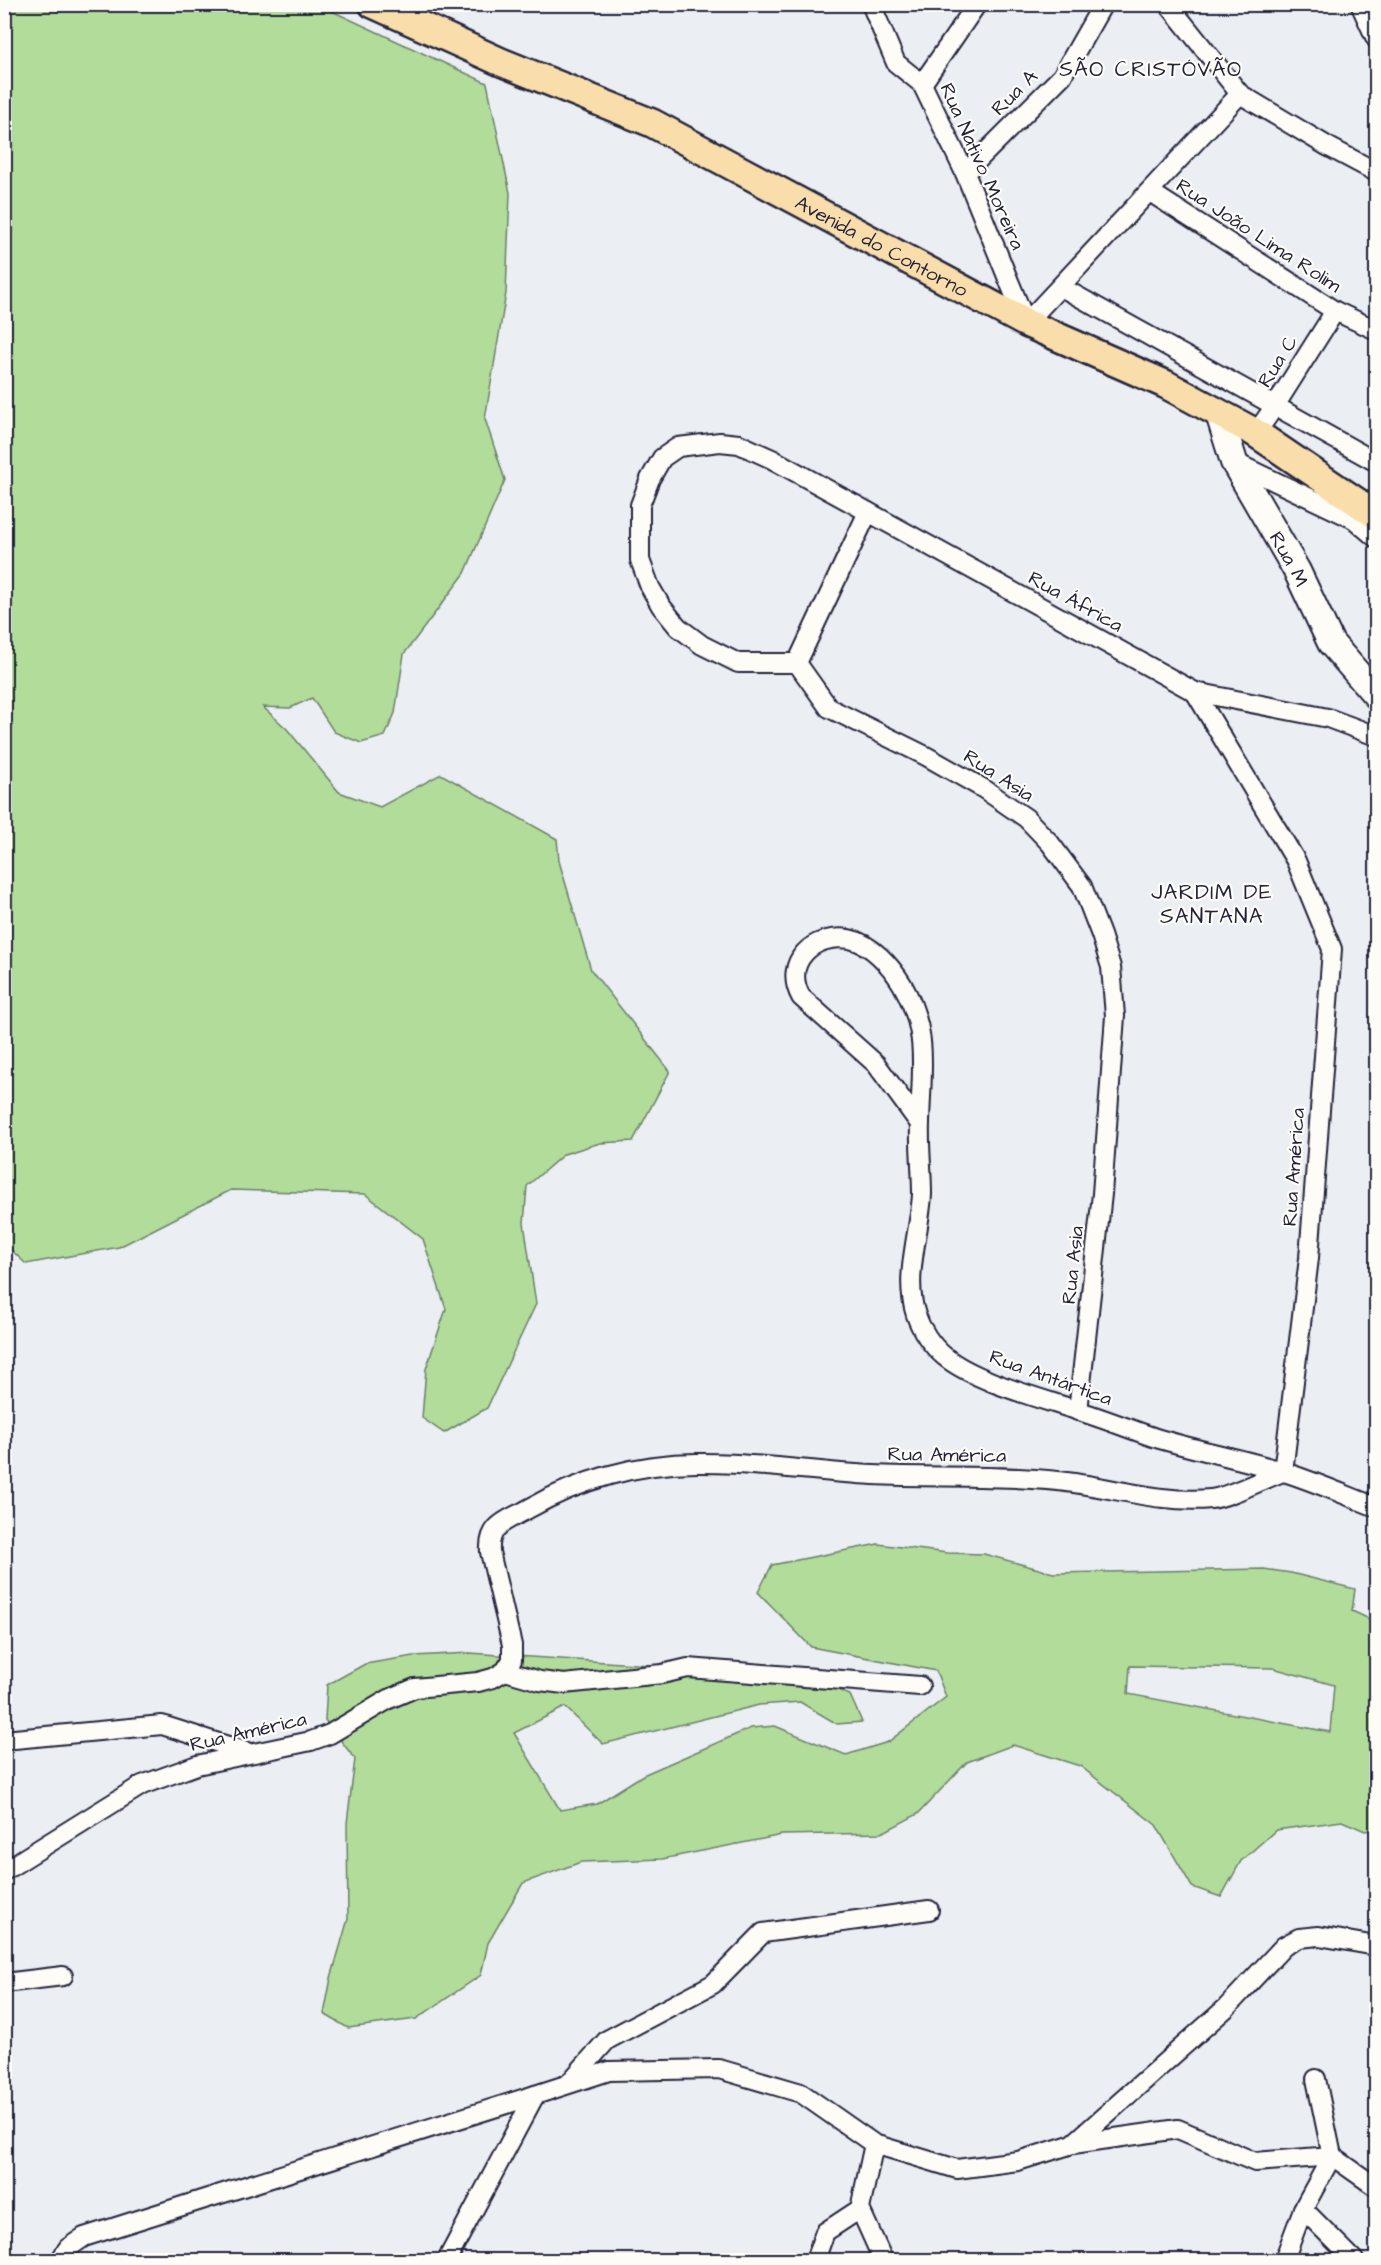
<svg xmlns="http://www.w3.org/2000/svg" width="1381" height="2265" viewBox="0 0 1381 2265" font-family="'Architects Daughter',sans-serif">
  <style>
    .green { fill: #b2dc99; stroke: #6a7f6a; stroke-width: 1.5; fill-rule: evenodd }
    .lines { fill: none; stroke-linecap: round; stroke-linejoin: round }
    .street-casing { stroke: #22223b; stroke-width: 22 }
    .secondary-casing { stroke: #22223b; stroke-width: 30 }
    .primary-casing { stroke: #22223b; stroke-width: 32 }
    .street { stroke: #fdfcf7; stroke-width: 18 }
    .secondary { stroke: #fdfcf7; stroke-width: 26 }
    .primary { stroke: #f9deab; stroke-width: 27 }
    .labels { text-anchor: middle; stroke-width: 4.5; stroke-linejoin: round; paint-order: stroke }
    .street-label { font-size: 20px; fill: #22223b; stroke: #fdfcf7 }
    .neighbourhood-label { font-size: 21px; letter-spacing: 1.5px; fill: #22223b; stroke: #fdfcf7 }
  </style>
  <rect width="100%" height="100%" fill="#ebeef3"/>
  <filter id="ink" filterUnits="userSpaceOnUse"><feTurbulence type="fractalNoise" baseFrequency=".0167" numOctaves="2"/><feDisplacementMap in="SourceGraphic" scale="12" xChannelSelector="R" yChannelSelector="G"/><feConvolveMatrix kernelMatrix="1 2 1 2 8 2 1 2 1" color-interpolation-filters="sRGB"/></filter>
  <g filter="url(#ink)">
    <g class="green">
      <polygon points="4,5 319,5 487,83 510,193 506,293 485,419 505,480 465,573 404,654 395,713 385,736 361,743 334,732 312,698 290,708 263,707 287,729 339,792 380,807 441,774 557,839 559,861 591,970 670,1071 633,1141 600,1143 564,1154 527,1186 524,1223 536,1304 487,1408 444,1433 422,1418 426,1369 446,1309 423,1239 365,1194 231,1190 119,1247 26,1264 5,1244"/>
      <path d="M878 1544 947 1553 984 1554 1053 1573 1264 1569 1291 1573 1355 1589 1352 1611 1376 1622V1829L1365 1831 1342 1821 1276 1830 1241 1861 1221 1897 1192 1887 1156 1825 1080 1766 1013 1745 967 1762 918 1814 882 1833 782 1835 662 1859 581 1862 523 1883 488 1943 481 1975 416 2019 348 2028 324 2014 331 1978 348 1919 347 1823 355 1759 325 1720 327 1685 365 1664 414 1656 470 1653 800 1675 850 1695 862 1722 837 1724 800 1702 759 1705 603 1744 565 1707 514 1733 560 1810 597 1804 643 1775 751 1728 775 1726 846 1755 888 1742 946 1697 936 1671 811 1647 758 1592 772 1565ZM1130 1666 1273 1668 1334 1685 1330 1732 1128 1694Z"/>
    </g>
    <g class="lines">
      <g class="street-casing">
        <g id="street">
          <polyline points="871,4 896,63 922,84 965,173 1026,323 1240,94 1327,146 1376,172"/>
          <polyline points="1168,4 1240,94"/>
          <polyline points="1360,4 1376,39"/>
          <polyline points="922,84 977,4"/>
          <polyline points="965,173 1062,76 1103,4"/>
          <polyline points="1150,192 1335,311 1376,330"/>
          <polyline points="1061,287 1376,462"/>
          <polyline points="1254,432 1263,423 1275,406 1335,311"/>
          <polyline points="1234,462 1354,519 1376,538"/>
          <polyline points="797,663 868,512"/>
          <path d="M920 1124 876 1064 801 997C782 962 814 933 849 939 871 943 891 966 902 984 930 1033 921 1070 920 1123 919 1146 922 1170 922 1194 920 1233 903 1277 916 1315 921 1330 932 1346 944 1356 974 1381 1039 1398 1076 1410 1102 1418 1127 1428 1153 1437 1195 1450 1239 1458 1281 1471 1313 1481 1345 1495 1376 1507"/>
          <polyline points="1078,1411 1102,1194 1115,1016 1111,967 1101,935 1082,886 1050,843 1026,818 984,789 926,756 829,708 797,663 738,663 702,645 678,627 661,606 650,587 640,560 640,505 650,479 662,458 678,447 720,442 739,444 772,459 1195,692 1328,718 1376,736"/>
          <polyline points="505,1671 540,1681 564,1684 662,1674 688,1668 920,1686"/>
          <polyline points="4,1740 162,1725 247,1752"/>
          <path d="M4 1871 142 1785 197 1765 311 1741 330 1734 389 1699 415 1688 478 1682 493 1678 505 1671 512 1660V1645L490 1552C488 1524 507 1521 528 1509 579 1480 638 1463 697 1463 755 1462 814 1472 873 1475 934 1478 997 1474 1058 1481 1109 1486 1160 1504 1211 1499 1226 1498 1266 1478 1283 1472L1309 1258 1332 949 1296 861 1195 692"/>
          <polyline points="4,1983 63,1976"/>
          <polyline points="1316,2079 1332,2156"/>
          <polyline points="570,2082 607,2040 713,1984 763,1933 929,1910"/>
          <polyline points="535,2095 609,2071 719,2069 801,2093 874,2144 957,2169 1018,2161 1073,2144 1226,2008 1284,1946 1299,1938 1319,1936 1376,1946"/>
          <polyline points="874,2144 860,2209 883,2260"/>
          <polyline points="1073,2144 1178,2129 1255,2162 1332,2156 1376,2187"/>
          <polyline points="1303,2209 1354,2260"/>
          <polyline points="60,2260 68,2248 84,2237 535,2095 447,2260"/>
          <polyline points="815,2260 825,2232 860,2209"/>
          <polyline points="1284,2260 1303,2209 1332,2156"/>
        </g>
      </g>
      <g class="secondary-casing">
        <g id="secondary">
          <path id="s1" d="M1219 414 1234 462 1297 571 1331 643 1376 695"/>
        </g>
      </g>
      <g class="primary-casing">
        <g id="primary">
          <path id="s2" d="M373 4 501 62 652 123 1026 323 1165 384 1254 432 1376 515"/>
        </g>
      </g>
      <use href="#street" class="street"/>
      <use href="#secondary" class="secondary"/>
      <use href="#primary" class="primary"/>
    </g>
  </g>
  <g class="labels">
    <g class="street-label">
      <text transform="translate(1014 92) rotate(-45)" y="7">Rua A</text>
      <text transform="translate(983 166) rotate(66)" y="7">Rua Nativo Moreira</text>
      <text transform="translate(1259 235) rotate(33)" y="7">Rua João Lima Rolim</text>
      <text dy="7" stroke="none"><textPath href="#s2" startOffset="564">Avenida do Contorno</textPath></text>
      <text transform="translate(1277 361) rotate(-58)" y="7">Rua C</text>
      <text dy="7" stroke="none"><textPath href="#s1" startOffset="162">Rua M</textPath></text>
      <text transform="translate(1076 601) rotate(29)" y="7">Rua África</text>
      <text transform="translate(999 775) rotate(33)" y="7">Rua Asia</text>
      <text transform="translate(1293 1167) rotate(-86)" y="7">Rua América</text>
      <text transform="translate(1072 1265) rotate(-84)" y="7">Rua Asia</text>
      <text transform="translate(1051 1377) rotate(20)" y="7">Rua Antártica</text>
      <text transform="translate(947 1454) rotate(1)" y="7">Rua América</text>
      <text transform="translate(248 1731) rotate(-13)" y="7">Rua América</text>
    </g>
    <g class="neighbourhood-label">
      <text x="1151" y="76">SÃO CRISTÓVÃO</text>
      <text x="1212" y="899">JARDIM DE<tspan x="1212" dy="24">SANTANA</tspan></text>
    </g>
  </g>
  <rect width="1381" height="2265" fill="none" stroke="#fdfcf7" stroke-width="24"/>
  <rect x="12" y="12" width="1357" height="2241" fill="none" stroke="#22223b" stroke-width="2" filter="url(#ink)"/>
</svg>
